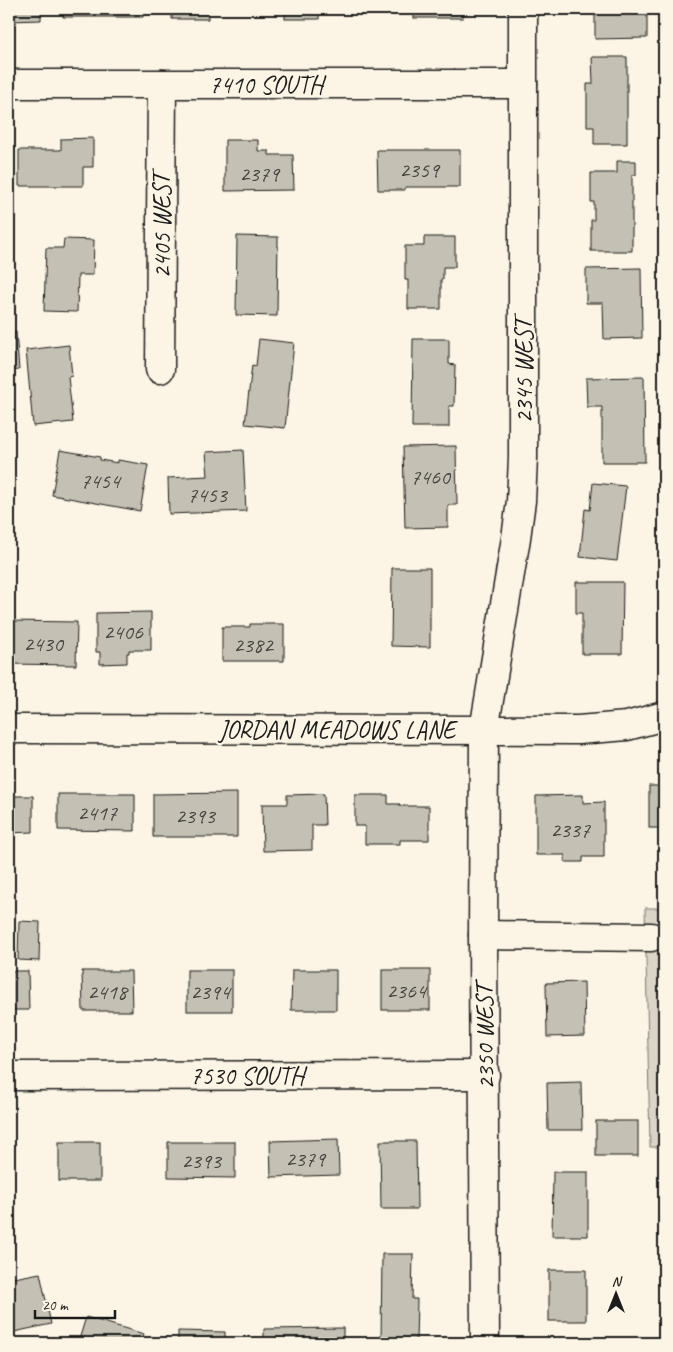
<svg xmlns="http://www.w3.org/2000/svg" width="673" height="1352" viewBox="0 0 673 1352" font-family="Caveat,sans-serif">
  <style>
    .green { fill: #dbd5c8; stroke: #7c7872 }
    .building { fill: #c4c0b3; stroke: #1c1c1c }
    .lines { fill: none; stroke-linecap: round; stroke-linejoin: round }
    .minor-casing { stroke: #1c1c1c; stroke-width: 31 }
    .minor { stroke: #fcf5e5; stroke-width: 28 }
    .labels { text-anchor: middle; stroke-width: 4.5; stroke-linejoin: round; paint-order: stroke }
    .number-label { font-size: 22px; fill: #464542 }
    .street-label { font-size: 25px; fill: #1c1c1c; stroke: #fcf5e5 }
  </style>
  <rect width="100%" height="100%" fill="#fcf5e5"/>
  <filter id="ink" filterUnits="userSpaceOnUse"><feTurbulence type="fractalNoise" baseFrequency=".02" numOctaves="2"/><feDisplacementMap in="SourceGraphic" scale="10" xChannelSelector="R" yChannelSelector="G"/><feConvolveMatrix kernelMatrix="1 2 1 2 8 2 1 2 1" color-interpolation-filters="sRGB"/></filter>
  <g filter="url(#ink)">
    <polygon class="green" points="645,908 664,908 664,1147 650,1147"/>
    <g class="building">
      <polygon points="10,9 41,9 41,20 10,21"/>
      <polygon points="63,9 144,9 143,17 63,17"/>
      <polygon points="172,9 234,9 234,10 208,10 208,19 172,19"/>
      <rect x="285" y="9" width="34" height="10"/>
      <rect x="414" y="9" width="49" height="9"/>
      <polygon points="595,9 647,9 647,38 595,39"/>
      <polygon points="592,57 627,57 627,144 594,144 594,127 587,127 587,84 593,84"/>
      <polygon points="93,138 93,167 83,167 83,186 19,186 19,150 61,150 61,139"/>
      <polygon points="225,140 258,140 258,151 269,151 269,155 293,155 294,190 225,191"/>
      <polygon points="377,150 460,150 460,187 405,187 405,190 378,190"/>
      <polygon points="617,161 636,161 636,175 632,175 632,251 591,251 591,220 594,220 594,202 591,202 591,173 617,173"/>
      <polygon points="237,236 278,237 277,316 236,315"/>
      <polygon points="424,237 455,237 455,267 443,267 443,279 441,279 441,309 408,309 408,280 405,280 405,246 424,246"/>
      <polygon points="64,239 94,240 93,275 78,275 77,312 44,311 46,248 63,248"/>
      <polygon points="641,268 642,338 604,339 603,303 586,303 586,269"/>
      <polygon points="16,332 19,370 9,371 9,333"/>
      <polygon points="259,339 294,343 285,428 245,424 252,365 256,366"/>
      <polygon points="413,339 449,339 449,364 455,365 454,406 449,406 449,427 412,427"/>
      <polygon points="69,345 72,376 68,377 73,422 33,426 26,350"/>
      <polygon points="644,377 645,462 602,462 602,407 587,407 586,378"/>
      <polygon points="456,446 457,505 448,505 448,527 405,528 403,447"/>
      <polygon points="60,450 100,457 100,460 118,463 118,460 148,465 140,511 52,495"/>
      <polygon points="243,450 246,511 169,514 168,478 208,476 206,452"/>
      <polygon points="593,483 626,486 617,561 580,557 585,509 590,510"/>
      <polygon points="392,568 430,568 430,647 391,646"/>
      <polygon points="576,582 623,582 622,654 582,654 582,613 576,613"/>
      <polygon points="151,612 151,650 129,650 129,653 127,653 127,663 100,664 100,652 96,652 96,613"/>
      <polygon points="9,621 77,622 76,665 9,664"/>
      <polygon points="250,624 284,624 284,661 222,661 222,627 250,627"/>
      <rect x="649" y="786" width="15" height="42"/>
      <polygon points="237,793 237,837 153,837 153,794"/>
      <polygon points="58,794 135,794 135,831 58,830"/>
      <polygon points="324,794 325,825 312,825 312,850 263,851 262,804 287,804 287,795"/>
      <polygon points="355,795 388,795 388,804 400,804 400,806 429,806 429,840 400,840 400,844 365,844 365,826 355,826"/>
      <polygon points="583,795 583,803 604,802 604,857 583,857 583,862 565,862 565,855 536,855 536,796"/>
      <polygon points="9,796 33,796 33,832 9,833"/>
      <polygon points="19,921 40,922 39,961 18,960"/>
      <rect x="187" y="970" width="45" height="41"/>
      <polygon points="292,970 336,970 336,1010 291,1010"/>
      <rect x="382" y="970" width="48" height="40"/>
      <polygon points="9,971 28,971 29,1010 9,1010"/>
      <polygon points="82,971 131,971 132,1011 83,1011"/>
      <polygon points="584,982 585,1036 547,1037 546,983"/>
      <polygon points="581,1082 582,1130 548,1130 547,1083"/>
      <rect x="596" y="1121" width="42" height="35"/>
      <polygon points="338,1139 339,1175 271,1177 270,1141"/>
      <polygon points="380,1141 416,1141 417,1209 381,1209"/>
      <rect x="59" y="1142" width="41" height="39"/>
      <polygon points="168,1142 235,1142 235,1178 168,1177"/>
      <polygon points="553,1172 588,1172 588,1236 552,1236"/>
      <polygon points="382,1254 413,1254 412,1299 417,1299 416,1343 378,1343 378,1342 381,1342"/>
      <rect x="549" y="1270" width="37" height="51"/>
      <polygon points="40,1273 51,1324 9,1333 9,1279"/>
      <polygon points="86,1317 144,1334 141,1343 78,1343"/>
      <polygon points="343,1328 343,1343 264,1343 264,1329"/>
      <polygon points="178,1331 225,1332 225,1343 178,1343"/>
    </g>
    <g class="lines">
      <g class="minor-casing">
        <g id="minor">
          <polyline points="9,84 523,84"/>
          <polyline points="160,369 162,84"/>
          <polyline points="9,729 578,730 627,726 664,716"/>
          <polyline points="483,935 651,937"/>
          <polyline points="9,1076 485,1075"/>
          <polyline points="485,1343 483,935 484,730 516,538 521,501 523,458 523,9"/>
        </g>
      </g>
      <use href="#minor" class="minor"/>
    </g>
  </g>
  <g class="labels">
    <g class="number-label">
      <text x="419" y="177">2359</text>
      <text x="259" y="181">2379</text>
      <text x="430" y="484">7460</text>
      <text x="100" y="488">7454</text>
      <text x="207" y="502">7453</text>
      <text x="123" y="639">2406</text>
      <text x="43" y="651">2430</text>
      <text x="253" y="652">2382</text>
      <text x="97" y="820">2417</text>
      <text x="195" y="823">2393</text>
      <text x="570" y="837">2337</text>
      <text x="406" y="998">2364</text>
      <text x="107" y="999">2418</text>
      <text x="210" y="999">2394</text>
      <text x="305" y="1166">2379</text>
      <text x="201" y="1168">2393</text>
    </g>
    <g class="street-label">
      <text x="266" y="93">7410 SOUTH</text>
      <text transform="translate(161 226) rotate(-90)" y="9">2405 WEST</text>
      <text transform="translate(523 371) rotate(-90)" y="9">2345 WEST</text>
      <text x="337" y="738">JORDAN MEADOWS LANE</text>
      <text transform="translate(484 1037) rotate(-91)" y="9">2350 WEST</text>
      <text x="247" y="1084">7530 SOUTH</text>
    </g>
  </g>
  <rect width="673" height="1352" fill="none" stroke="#fcf5e5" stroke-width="30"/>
  <rect x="15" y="15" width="643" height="1322" fill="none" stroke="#1c1c1c" stroke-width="2" filter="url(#ink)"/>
  <g transform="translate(616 1294)" stroke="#fcf5e5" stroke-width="4" paint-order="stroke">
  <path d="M0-4L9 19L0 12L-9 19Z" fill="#1c1c1c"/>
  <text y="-8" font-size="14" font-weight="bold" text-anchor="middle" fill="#1c1c1c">N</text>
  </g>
  <path d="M35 1310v8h80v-8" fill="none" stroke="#1c1c1c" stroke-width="2.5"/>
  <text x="42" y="1310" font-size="15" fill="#1c1c1c" stroke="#fcf5e5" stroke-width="4" paint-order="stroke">20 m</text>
</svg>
